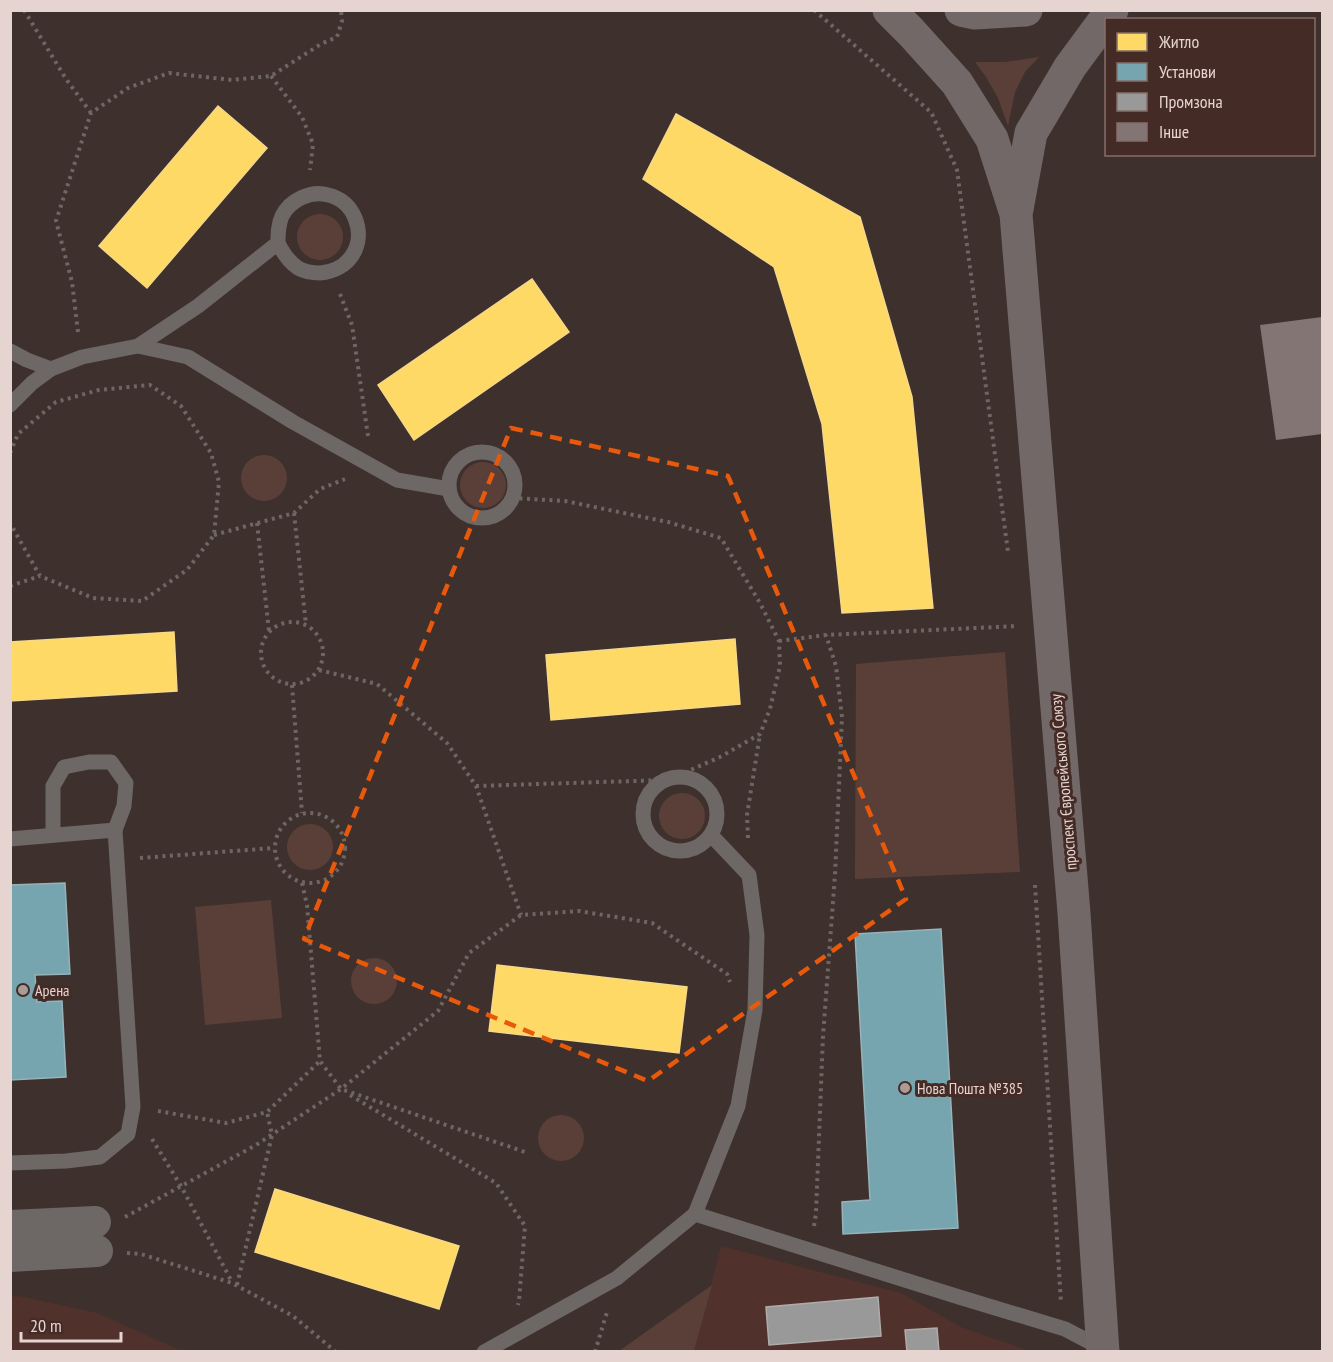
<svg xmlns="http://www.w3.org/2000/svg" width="1333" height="1362" viewBox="0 0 1333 1362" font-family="'PT Sans Narrow',sans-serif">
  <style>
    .built { fill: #50312b }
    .green { fill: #5a3f39 }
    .homes { fill: #ffd966; stroke: #f7d886; stroke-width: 1.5 }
    .public { fill: #76a5af; stroke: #97b3b9; stroke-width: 1.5 }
    .industry { fill: #999; stroke: #b0abaa; stroke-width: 1.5 }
    .building { fill: #827573 }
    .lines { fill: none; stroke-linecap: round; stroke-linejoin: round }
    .path { stroke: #6d6663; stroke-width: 4; stroke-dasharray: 3 4.5; stroke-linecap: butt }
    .lane { stroke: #6d6766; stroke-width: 15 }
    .street { stroke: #6d6766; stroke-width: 32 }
    .secondary { stroke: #716867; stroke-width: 33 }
    .marked { fill: none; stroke: #e8590c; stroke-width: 4.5; stroke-dasharray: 12 8; stroke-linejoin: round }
    .poi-dot { fill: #ab9b97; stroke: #452b26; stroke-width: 2 }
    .labels { text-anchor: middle; stroke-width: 6; stroke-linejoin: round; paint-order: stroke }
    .street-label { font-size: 16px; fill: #e5d4d0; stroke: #452b26 }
    .poi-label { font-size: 16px; fill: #e5d4d0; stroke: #452b26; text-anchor: start }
  </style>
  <rect width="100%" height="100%" fill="#3e302d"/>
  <g class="built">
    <polygon points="721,1246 901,1293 961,1327 1030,1351 694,1352"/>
    <polygon points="19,1296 97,1313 182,1351 11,1351 11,1297"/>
  </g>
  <g class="green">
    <polygon points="1039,57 1025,72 1015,92 1008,126 998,98 986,77 975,62 1005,62"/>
    <circle cx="320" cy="237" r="23"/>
    <circle cx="264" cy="478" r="23"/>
    <circle cx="483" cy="485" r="23"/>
    <polygon points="1005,652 1020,872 855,879 856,664"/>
    <circle cx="682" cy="816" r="23"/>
    <circle cx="310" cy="847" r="23"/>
    <polygon points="271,900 282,1018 205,1025 195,907"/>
    <circle cx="374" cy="981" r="23"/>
    <circle cx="561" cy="1138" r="23"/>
    <polygon points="712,1285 694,1351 619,1351"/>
  </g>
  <g class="homes">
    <polygon points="218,106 267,148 147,288 99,246"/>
    <polygon points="676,114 860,217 912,397 933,608 842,613 822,424 774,267 643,179"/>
    <polygon points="532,279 569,332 414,440 378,385"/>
    <polygon points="174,632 177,691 10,701 10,642"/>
    <polygon points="735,639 740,704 551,720 546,655"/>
    <polygon points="497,965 687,987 679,1053 489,1031"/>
    <polygon points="275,1189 459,1246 439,1309 255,1252"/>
  </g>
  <g class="public">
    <polygon points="65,883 70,974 35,975 37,1002 62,1001 66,1077 10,1080 10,885"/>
    <polygon points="941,929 958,1228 843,1234 842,1202 870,1200 855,934"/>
  </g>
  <g class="industry">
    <polygon points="878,1297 881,1336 769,1345 766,1307"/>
    <polygon points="937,1328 939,1352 907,1352 905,1330"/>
  </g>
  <polygon class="building" points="1322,317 1322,434 1276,440 1260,325"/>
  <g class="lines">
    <g class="path">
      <polyline points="24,10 66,79 91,113"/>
      <polyline points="814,10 933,114"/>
      <polyline points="271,76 302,117 313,144 310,170"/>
      <polyline points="932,114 957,170 1008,552"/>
      <polyline points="340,294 352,325 368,436"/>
      <polyline points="78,332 72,282 56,221 91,113 128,88 169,73 232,80 271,76 321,44 337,37 342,21 341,10"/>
      <polyline points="10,453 18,434 56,402 99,390 150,385 181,406 211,453 219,482 214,535 187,570 142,601 93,598 40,576 10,523"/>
      <polyline points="512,498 565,501 668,522 721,538 760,603 779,641 780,666 770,709 760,734 720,757 677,776"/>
      <polyline points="294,513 306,625"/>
      <polyline points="257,523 269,631"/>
      <polyline points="214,535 294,513 320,489 345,479"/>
      <polyline points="10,586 40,576"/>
      <circle cx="292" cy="653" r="31"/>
      <polyline points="779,641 826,635 1018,626"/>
      <polyline points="319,670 377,684 447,743 476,786 521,915"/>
      <polyline points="292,685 302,813"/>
      <polyline points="476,786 665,780"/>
      <circle cx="310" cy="848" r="35"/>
      <polyline points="748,838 747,815 760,734"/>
      <polyline points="140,858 274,848"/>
      <polyline points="302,883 307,905 320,1061 341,1089 525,1152"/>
      <polyline points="1035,885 1061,1303"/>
      <polyline points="350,1095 496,1183 525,1226 519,1301 518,1305"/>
      <polyline points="158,1111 226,1123 267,1112 320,1061"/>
      <polyline points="152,1139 181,1186 232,1282"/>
      <polyline points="125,1217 256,1145 341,1089 438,1011 469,953 521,915 579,911 652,923 727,974 730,982"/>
      <polyline points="814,1226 816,1213 823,1036 835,875 842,717 836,666 826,635"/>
      <polyline points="127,1253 141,1254 232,1283 293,1316 336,1352"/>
      <polyline points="237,1285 272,1135 267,1112"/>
      <polyline points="595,1352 607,1312"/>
    </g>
    <g class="lane">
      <path d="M138 346 198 306 278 243C278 234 278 225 282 216 290 200 311 190 328 195 341 198 350 206 355 218 366 245 349 271 320 273 312 273 305 272 298 268 289 262 283 253 278 243"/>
      <polyline points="10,351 27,360 51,369"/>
      <polyline points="10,405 32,383 51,369 82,357 138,346 188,357 293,422 397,480 449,489"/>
      <circle cx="482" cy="485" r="33"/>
      <circle cx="680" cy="814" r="37"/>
      <polyline points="53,835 53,786 64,767 89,762 111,762 126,783 124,806 115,830"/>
      <polyline points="10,839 115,830 133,1107 128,1134 100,1157 66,1161 10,1163"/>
      <polyline points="695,1214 738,1106 755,1010 757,935 749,875 711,835"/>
      <polyline points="484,1352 617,1278 695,1214 959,1297 1065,1329 1103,1349"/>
    </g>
    <g class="street">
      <polyline points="10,1226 95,1222"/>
      <polyline points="10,1256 97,1251"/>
    </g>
    <g class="secondary">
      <polyline points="889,10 911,32 957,83 992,139 1016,214 1074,913 1103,1352"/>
      <polyline points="961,10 975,13 1026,10"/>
      <polyline points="1017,209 1031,133 1070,67 1112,10"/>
    </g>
  </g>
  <path class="marked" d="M511 428 728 476 906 899 648 1081 304 939Z"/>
  <g class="poi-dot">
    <circle cx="23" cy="990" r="6"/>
    <circle cx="905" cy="1088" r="6"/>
  </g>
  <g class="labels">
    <g class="street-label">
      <text transform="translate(1063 782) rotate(-95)" y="6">проспект Європейського Союзу</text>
    </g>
    <g class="poi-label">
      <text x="35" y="996">Арена</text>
      <text x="917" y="1094">Нова Пошта №385</text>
    </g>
  </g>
  <rect width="1333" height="1362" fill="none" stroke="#e5d4d0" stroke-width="24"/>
  <rect x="1105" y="18" width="210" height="138" fill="#452b26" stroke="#856f6a" stroke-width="1.5"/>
  <rect x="1117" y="33" width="30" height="18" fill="#ffd966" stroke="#856f6a" stroke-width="1.5"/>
  <text x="1159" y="48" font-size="18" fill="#e5d4d0">Житло</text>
  <rect x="1117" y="63" width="30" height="18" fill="#76a5af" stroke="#856f6a" stroke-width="1.5"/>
  <text x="1159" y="78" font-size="18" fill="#e5d4d0">Установи</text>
  <rect x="1117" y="93" width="30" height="18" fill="#999999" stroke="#856f6a" stroke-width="1.5"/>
  <text x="1159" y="108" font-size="18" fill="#e5d4d0">Промзона</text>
  <rect x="1117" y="123" width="30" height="18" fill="#827573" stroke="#856f6a" stroke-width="1.5"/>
  <text x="1159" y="138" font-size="18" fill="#e5d4d0">Інше</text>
  <path d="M21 1332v9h100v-9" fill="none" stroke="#e5d4d0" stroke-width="3"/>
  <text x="30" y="1332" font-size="18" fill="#e5d4d0" stroke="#452b26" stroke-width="4.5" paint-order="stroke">20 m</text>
</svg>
